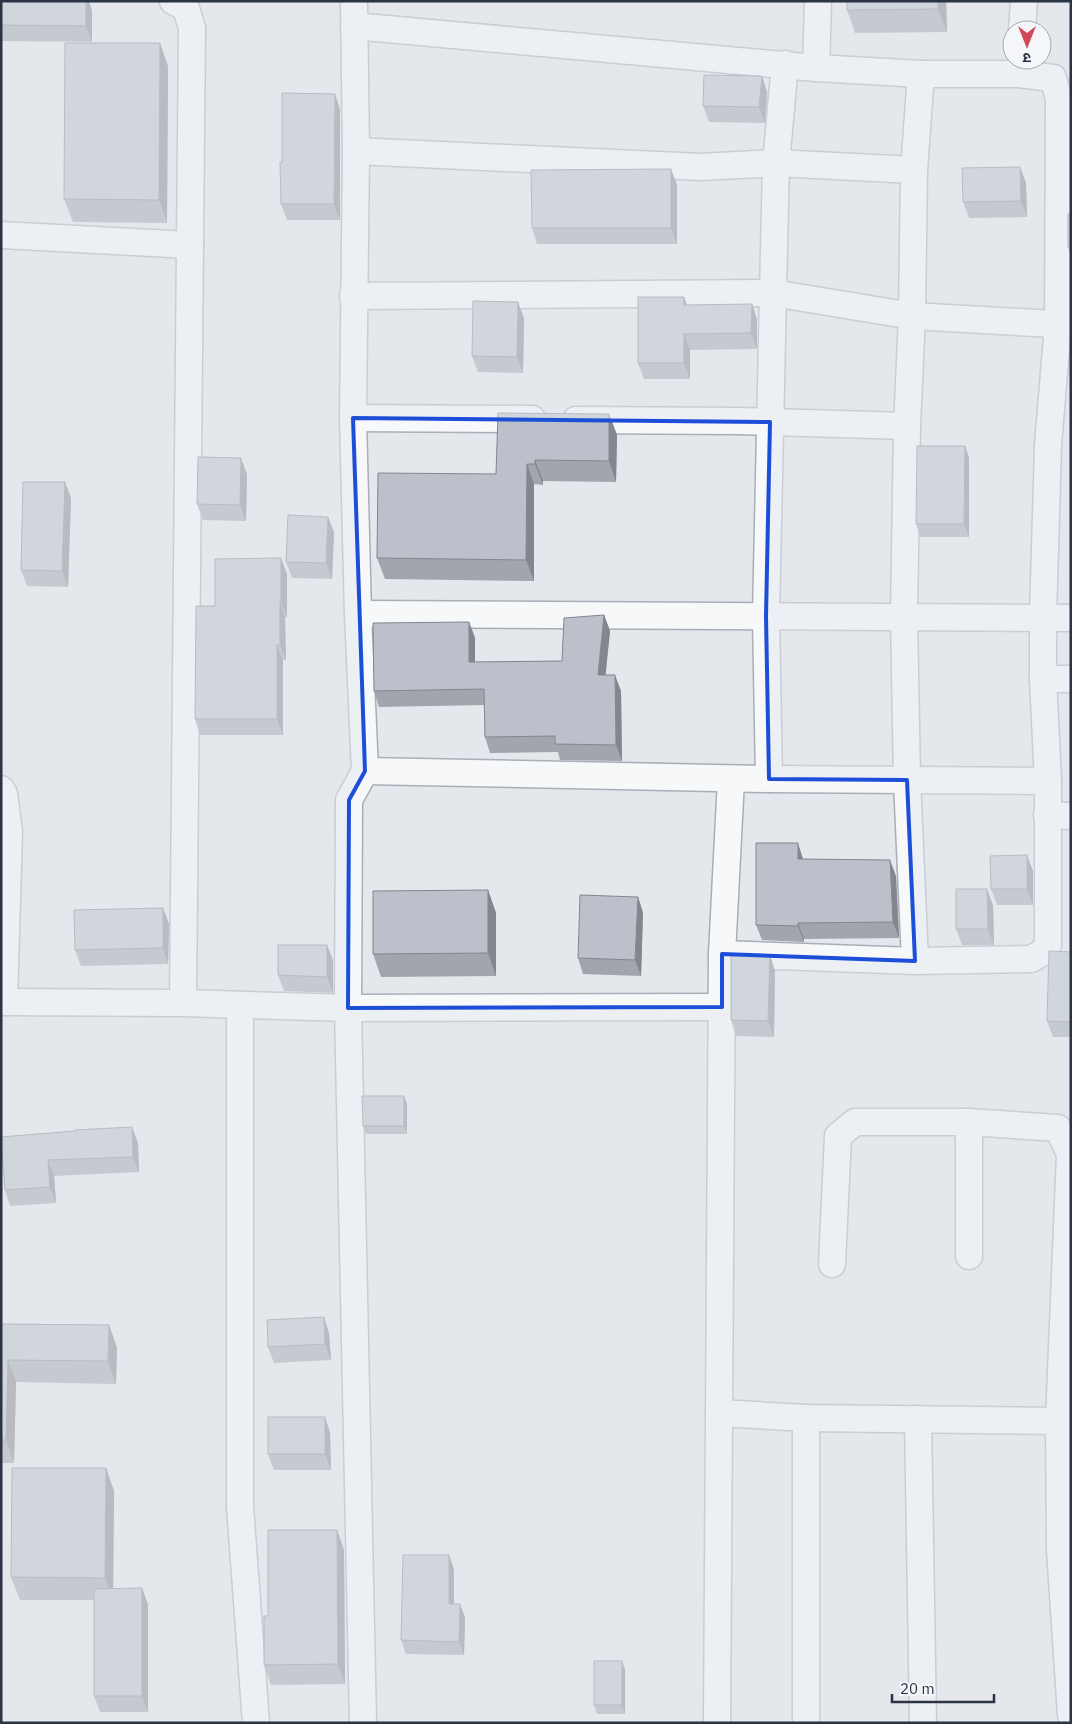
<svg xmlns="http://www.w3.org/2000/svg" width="1072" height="1724" viewBox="0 0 1072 1724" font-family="'IBM Plex Sans','Noto Sans Devanagari',sans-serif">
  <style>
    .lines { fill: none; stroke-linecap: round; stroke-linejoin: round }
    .street-casing { stroke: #a9aeb7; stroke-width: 29 }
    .street { stroke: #f7f8fa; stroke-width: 26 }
    .wall { fill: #a1a5ae }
    .shaded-wall { fill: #83868d }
    .building { fill: #bbc0ca; stroke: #83868d }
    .marked { fill: none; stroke: #1d4ed8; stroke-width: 4; stroke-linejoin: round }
  </style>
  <rect width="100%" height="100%" fill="#e4e7ec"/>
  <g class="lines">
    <g class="street-casing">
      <g id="street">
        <polyline points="173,1 186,8 192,28 183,1003"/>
        <polyline points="354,1 356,151 353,418 358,614 365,771 349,800 348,1008 363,1723"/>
        <polyline points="354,26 816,68 921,74 1019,74 1053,78 1059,99 1058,325 1048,445 1043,618 1043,679 1048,781 1048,945 1042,953 1031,959 915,961 722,954"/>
        <polyline points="1022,30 1024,1"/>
        <polyline points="816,68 818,1"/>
        <polyline points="356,151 701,167 776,163 914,170"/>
        <polyline points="1,235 190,245"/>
        <polyline points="353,296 773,293 912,316 1071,325"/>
        <polyline points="353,418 532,419"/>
        <polyline points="576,420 738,421 907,426"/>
        <polyline points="358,614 1071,618"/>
        <polyline points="1043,679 1071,679"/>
        <polyline points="365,771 769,779 1048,781"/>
        <polyline points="769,779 766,616 773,293 776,163 785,64"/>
        <polyline points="1,789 4,794 9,832 4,1002"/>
        <polyline points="1047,815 1071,816"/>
        <polyline points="915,961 907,780 904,617 907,426 912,316 914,170 921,74"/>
        <polyline points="1,1002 183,1003 348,1008 722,1007"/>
        <polyline points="240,1005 240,1507 256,1723"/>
        <polyline points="969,1256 969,1122"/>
        <polyline points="832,1264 838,1136 855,1122 969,1122 1058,1128 1070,1154 1059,1421 1060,1550 1071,1715"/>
        <polyline points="719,1413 806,1418 1059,1421"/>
        <polyline points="806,1418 806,1723"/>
        <polyline points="918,1419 923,1723"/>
        <polyline points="717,1723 722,954 731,779"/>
      </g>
    </g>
    <use href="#street" class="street"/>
  </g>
  <g class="wall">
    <polygon points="1,1 89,1 92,11 92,42 1,41"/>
    <polygon points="847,1 946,1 947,32 855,33 847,10"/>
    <polygon points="168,66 167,223 73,222 64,199"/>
    <polygon points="762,76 767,92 765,123 709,122 703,106"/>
    <polygon points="340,109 340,220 287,220 281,204 282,162"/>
    <polygon points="1020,167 1026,183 1027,217 969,218 963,202"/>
    <polygon points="671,169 677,185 677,244 537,244 532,228"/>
    <polygon points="1071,214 1071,256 1068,247"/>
    <polygon points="752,304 757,320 757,349 690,350 690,379 644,379 638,363 687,305"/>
    <polygon points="524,318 523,373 478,372 472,356"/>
    <polygon points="609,414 617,435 616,482 543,481 543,485 534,484 534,581 385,579 377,558 496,474"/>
    <polygon points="965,446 969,458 969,537 920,537 916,524"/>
    <polygon points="247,474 246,521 203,520 197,504"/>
    <polygon points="71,498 68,587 27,586 21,570"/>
    <polygon points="334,532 332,579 292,578 286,562"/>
    <polygon points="287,574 287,617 285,617 286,660 283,660 283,735 200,735 195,719 215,606"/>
    <polygon points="604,615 610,631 605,675 621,691 622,761 560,760 558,752 490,753 485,737 484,705 379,707 374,691 469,622 475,638 475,662 562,661"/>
    <polygon points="803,859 896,876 899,938 804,939 804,942 762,940 756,925"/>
    <polygon points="1033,871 1033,905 997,905 991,889"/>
    <polygon points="488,890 496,913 496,976 381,977 373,954"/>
    <polygon points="638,897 643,913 641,976 583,974 578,958"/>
    <polygon points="993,905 994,945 962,945 956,929"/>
    <polygon points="163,908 169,924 168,964 81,966 75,950"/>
    <polygon points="327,945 333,961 333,993 284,991 278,975"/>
    <polygon points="1071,952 1071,1037 1053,1037 1047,1021"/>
    <polygon points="775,971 774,1037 736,1036 731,1020"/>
    <polygon points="407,1104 407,1134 366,1134 363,1126"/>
    <polygon points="1,1137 138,1143 139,1172 54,1176 56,1203 10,1206 5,1190"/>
    <polygon points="1,1324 109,1325 117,1348 116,1384 16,1382 14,1463 1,1463"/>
    <polygon points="329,1333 331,1360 274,1363 268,1347"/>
    <polygon points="325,1417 330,1433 331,1470 274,1470 268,1454"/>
    <polygon points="106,1468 114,1491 113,1588 148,1604 148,1712 100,1712 94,1696 94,1600 20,1600 11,1577"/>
    <polygon points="337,1530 344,1550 345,1684 271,1685 264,1665 268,1616"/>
    <polygon points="454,1569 454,1604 460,1604 465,1618 464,1655 406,1654 401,1640"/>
    <polygon points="625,1669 625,1714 597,1714 594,1705"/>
  </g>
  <g class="shaded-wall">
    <polygon points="85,1 89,1 92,11 92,42 86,26"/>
    <polygon points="938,1 946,1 947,32 938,9"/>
    <polygon points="160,43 168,66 167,223 159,200"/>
    <polygon points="762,76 767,92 765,123 759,107"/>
    <polygon points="335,94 340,109 340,220 334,204"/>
    <polygon points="1020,167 1026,183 1027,217 1021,201"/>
    <polygon points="671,169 677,185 677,244 671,228"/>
    <polygon points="684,297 690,313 684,305"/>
    <polygon points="518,302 524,318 523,373 517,357"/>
    <polygon points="752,304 757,320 757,349 751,333"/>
    <polygon points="684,334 690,350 690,379 684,363"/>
    <polygon points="609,414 617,435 616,482 609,461"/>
    <polygon points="965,446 969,458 969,537 964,524"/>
    <polygon points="241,458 247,474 246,521 240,505"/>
    <polygon points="535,460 543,481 543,485 535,464"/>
    <polygon points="527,464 534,484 534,581 526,560"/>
    <polygon points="65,482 71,498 68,587 62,571"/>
    <polygon points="328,517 334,532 332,579 326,563"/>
    <polygon points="281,558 287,574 287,617 281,601"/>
    <polygon points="280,601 285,617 286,660 280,645"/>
    <polygon points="604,615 610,631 604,691 598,675"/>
    <polygon points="469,622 475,638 475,678 469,662"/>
    <polygon points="277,645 283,660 283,735 277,719"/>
    <polygon points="615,675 621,691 622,761 616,745"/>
    <polygon points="798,843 803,859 798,859"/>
    <polygon points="1027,855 1033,871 1033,905 1027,889"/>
    <polygon points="890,860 896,876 899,938 893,922"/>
    <polygon points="987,889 993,905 994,945 988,929"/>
    <polygon points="488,890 496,913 496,976 488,953"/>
    <polygon points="638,897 643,913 641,976 635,960"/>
    <polygon points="163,908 169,924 168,964 163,948"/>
    <polygon points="798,923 804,939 804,942 798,926"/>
    <polygon points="327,945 333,961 333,993 327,977"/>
    <polygon points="770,955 775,971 774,1037 768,1021"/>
    <polygon points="404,1096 407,1104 407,1134 404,1126"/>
    <polygon points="132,1127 138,1143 139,1172 133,1157"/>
    <polygon points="48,1160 54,1176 56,1203 50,1187"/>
    <polygon points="324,1317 329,1333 331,1360 325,1344"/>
    <polygon points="109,1325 117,1348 116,1384 108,1361"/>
    <polygon points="8,1360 16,1382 14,1463 6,1440"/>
    <polygon points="325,1417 330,1433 331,1470 325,1454"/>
    <polygon points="106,1468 114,1491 113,1600 105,1578"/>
    <polygon points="337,1530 344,1550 345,1684 338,1664"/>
    <polygon points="449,1555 454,1569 454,1617 449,1604"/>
    <polygon points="142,1588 148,1604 148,1712 142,1696"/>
    <polygon points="460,1604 465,1618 464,1655 459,1642"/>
    <polygon points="622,1661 625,1669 625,1714 622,1705"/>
  </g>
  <g class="building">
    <polygon points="1,1 86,1 86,26 1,25"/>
    <polygon points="847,1 938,1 938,9 847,10"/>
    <polygon points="65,43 160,43 159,200 64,199"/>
    <polygon points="704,75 762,76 759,107 703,106"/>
    <polygon points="282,93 335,94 334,204 281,204 280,162 282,162"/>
    <polygon points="1020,167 1021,201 963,202 962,168"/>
    <polygon points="671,169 671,228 532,228 531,170"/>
    <rect x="1068" y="214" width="3" height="33"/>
    <polygon points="638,297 684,297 684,305 752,304 751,333 684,334 684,363 638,363"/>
    <polygon points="473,301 518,302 517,357 472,356"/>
    <polygon points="498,413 609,414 609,461 535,460 535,464 527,464 526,560 377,558 378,473 496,474"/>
    <polygon points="917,446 965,446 964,524 916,524"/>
    <polygon points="198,457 241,458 240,505 197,504"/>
    <polygon points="23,482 65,482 62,571 21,570"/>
    <polygon points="288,515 328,517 326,563 286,562"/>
    <polygon points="281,558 281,601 280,601 280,645 277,645 277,719 195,719 196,606 215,606 215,559"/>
    <polygon points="604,615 598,675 615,675 616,745 555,744 555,736 485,737 484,689 374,691 373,623 469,622 469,662 562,661 564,618"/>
    <polygon points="756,843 798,843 798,859 890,860 893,922 798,923 798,926 756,925"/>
    <polygon points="1027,855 1027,889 991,889 990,856"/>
    <polygon points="956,889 987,889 988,929 956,929"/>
    <polygon points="488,890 488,953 373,954 373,891"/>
    <polygon points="580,895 638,897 635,960 578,958"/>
    <polygon points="163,908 163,948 75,950 74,910"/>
    <polygon points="278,945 327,945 327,977 278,975"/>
    <polygon points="1049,951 1071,952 1071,1022 1047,1021"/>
    <polygon points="731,954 770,955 768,1021 731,1020"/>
    <polygon points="362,1096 404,1096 404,1126 363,1126"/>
    <polygon points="132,1127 133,1157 48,1160 50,1187 5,1190 1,1137 75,1131 75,1130"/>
    <polygon points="324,1317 325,1344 268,1347 267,1320"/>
    <polygon points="1,1324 109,1325 108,1361 8,1360 6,1440 1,1440"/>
    <rect x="268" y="1417" width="57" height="37"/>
    <polygon points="12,1468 106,1468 105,1578 11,1577"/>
    <polygon points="268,1530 337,1530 338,1664 264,1665 264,1616 268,1616"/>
    <polygon points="403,1555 449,1555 449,1604 460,1604 459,1642 401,1640"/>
    <polygon points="142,1588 142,1696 94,1696 94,1589"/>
    <rect x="594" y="1661" width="28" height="44"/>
  </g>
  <path d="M0 0H1072V1724H0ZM353 418 770 422 766 616 769 779 907 780 915 961 722 954V1007L348 1008 349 800 365 771Z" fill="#e4e7ec" fill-opacity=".55" fill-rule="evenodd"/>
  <path class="marked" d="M353 418 770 422 766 616 769 779 907 780 915 961 722 954V1007L348 1008 349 800 365 771Z"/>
  <rect width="1072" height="1724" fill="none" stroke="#2b3445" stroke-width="5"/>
  <g transform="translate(1027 45) rotate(180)"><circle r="24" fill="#f4f6f9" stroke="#a4a8b1"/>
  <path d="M0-4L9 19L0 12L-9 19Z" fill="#d1495b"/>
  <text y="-8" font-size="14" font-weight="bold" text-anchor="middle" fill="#2b3445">उ</text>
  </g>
  <path d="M892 1694v8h102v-8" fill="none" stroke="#2b3445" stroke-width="2.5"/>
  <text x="900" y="1694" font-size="15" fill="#2b3445" stroke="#f4f6f9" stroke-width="4" paint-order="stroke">20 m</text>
</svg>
